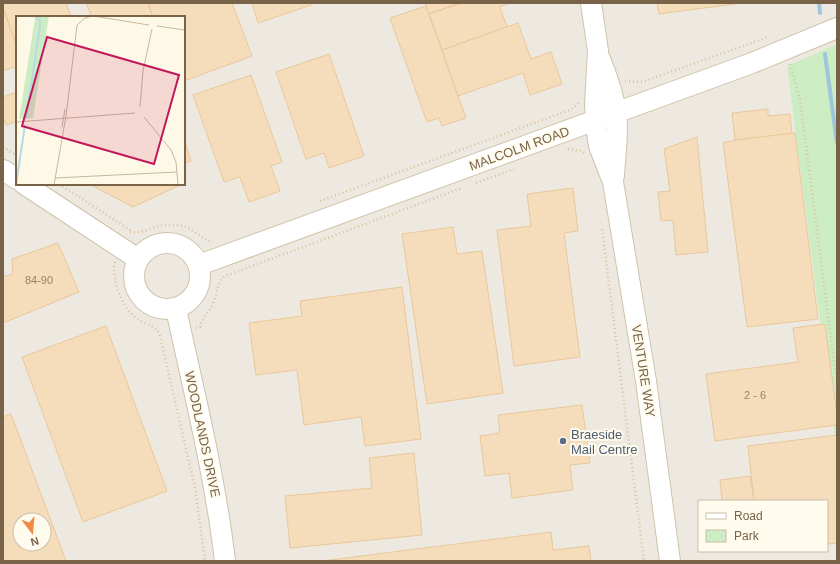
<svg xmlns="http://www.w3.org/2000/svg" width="840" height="564" viewBox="0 0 840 564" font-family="Arial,sans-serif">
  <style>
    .industrial { fill: #eee9e0; fill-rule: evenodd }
    .green { fill: #ccedc3 }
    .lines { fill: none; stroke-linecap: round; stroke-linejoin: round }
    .stream { stroke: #9ec6db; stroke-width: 4 }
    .building { fill: #f5ddbb; stroke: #e9c79a; fill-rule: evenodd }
    .minor-casing { stroke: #d0c2aa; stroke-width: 22 }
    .path { stroke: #dac19e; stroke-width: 2.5; stroke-dasharray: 1 3; stroke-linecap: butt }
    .minor { stroke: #fff; stroke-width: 20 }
    .service-dot { fill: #5c6f8a; stroke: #fffbed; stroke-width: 1.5 }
    .labels { text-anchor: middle; stroke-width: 4; stroke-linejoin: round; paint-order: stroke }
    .number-label { font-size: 11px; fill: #988265 }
    .street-label { font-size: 13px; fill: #796348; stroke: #fffbed }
    .service-label { font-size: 13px; fill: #4e5e75; stroke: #fffbed; text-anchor: start }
    .inset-river { fill: none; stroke: #b8d9e9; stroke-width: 2 }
    .inset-road { fill: none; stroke: #c5b8a2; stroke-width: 1 }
    .view { fill: #c2185b; fill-opacity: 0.15; stroke: #c2185b; stroke-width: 2 }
    .inset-edge { fill: none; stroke: #796348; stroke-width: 2 }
  </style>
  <rect width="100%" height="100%" fill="#fef9e6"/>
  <path class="industrial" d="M3 3H837V561H3ZM17 17H184V184H17ZM699 501H827V551H699ZM20 520H44V544H20Z"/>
  <polygon class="green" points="837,44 837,453 787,66"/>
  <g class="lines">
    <g class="stream">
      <polyline points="819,3 820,13"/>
      <polyline points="825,54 837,143"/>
    </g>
  </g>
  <g class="building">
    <polygon points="3,3 66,3 71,17 17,17 17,47 3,8"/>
    <polygon points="86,3 148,3 153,17 92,17"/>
    <polygon points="148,3 232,3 252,56 184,81 184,17 153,17"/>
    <polygon points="252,3 310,3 311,5 258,23"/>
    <polygon points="425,3 461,3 429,14"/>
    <polygon points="461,3 510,3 500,7 507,27 442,50 429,14"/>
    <polygon points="657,3 742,3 659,14"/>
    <polygon points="426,6 466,118 442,126 439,118 427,122 390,18"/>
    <polygon points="3,8 17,47 17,66 3,71"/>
    <polygon points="518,23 531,59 551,52 562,84 530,95 523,73 458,96 442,50"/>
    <polygon points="329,54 364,156 329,168 324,153 306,159 276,72"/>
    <polygon points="251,75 282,162 271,166 280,191 249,202 240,177 224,182 193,95"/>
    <polygon points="17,92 17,121 6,125 3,116 3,97"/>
    <polygon points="768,109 768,116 790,114 792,134 735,140 732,113"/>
    <polygon points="795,133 818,319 747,327 723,143 735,140"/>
    <polygon points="697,137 708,252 676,255 673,220 661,221 658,192 670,191 664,149"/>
    <polygon points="184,140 191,161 184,163"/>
    <polygon points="89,184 177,184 178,186 133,207"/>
    <polygon points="573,188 578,231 564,233 580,357 514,366 497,230 531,226 527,194"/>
    <polygon points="453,227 457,254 482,251 503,393 427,404 402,234"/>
    <polygon points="58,243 79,292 3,323 3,277 13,274 12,259"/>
    <polygon points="402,287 421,439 365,446 361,417 304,425 297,370 256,375 249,323 302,316 300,301"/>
    <polygon points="825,324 837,415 837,425 715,441 706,374 798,362 793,328"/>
    <polygon points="106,326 167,491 83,522 22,357"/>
    <polygon points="582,405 590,463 570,465 573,490 512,498 509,473 485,476 480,436 500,433 498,415"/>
    <path d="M11 414 66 561H3V417ZM20 520H44V544H20Z"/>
    <polygon points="837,435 837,543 827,544 827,501 754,501 748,446"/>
    <polygon points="414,453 422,535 290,548 285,496 372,488 369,458"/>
    <polygon points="750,476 754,501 722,501 720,480"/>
    <polygon points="551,532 553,550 589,546 591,561 322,561"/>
  </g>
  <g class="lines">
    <g class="minor-casing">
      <g id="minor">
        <polyline points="591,3 598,51 595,105 597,133 599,146 613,182 646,381 670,561"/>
        <path d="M600 59C607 76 613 93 616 112 619 132 615 155 614 176"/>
        <polyline points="3,170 17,179"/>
        <polyline points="24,184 138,259"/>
        <circle cx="167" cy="276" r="33"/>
        <polyline points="199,265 752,63 837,28"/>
        <path d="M176 309C194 392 215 476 225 561"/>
      </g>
    </g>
    <g class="path">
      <polyline points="790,64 800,100 835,369 837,375"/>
      <polyline points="625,81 642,82 768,37"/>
      <polyline points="3,147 17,156"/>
      <polyline points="568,149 582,151 584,153"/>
      <polyline points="476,183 514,169"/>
      <polyline points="59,184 130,230 129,232"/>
      <polyline points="320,201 570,110 579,103"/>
      <polyline points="602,229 644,561"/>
      <path d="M130 232C142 235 154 225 167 225 173 225 180 225 186 227 196 231 202 240 213 242"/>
      <path d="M115 262C113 267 114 272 115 277 117 294 125 310 139 320 147 325 157 326 160 336L195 488 205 561"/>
      <path d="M196 328 200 327V324C205 316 212 308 215 299 218 291 217 281 225 276L462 188"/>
    </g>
    <use href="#minor" class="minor"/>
  </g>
  <circle class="service-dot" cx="563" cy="441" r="4"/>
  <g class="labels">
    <g class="number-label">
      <text x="39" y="284">84-90</text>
      <text x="755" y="399">2 - 6</text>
    </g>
    <g class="street-label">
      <text transform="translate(519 148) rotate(-20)" y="5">MALCOLM ROAD</text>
      <text transform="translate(644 371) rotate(81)" y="5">VENTURE WAY</text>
      <text transform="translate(203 434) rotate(78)" y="5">WOODLANDS DRIVE</text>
    </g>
    <g class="service-label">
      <text x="571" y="439">Braeside<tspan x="571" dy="15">Mail Centre</tspan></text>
    </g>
  </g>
  <g transform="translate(16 16)">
    <rect width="169" height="169" fill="#fef9e6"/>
    <path d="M15 0H33L17 102 3 103 19 2Z" fill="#ccedc3"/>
    <path class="inset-river" d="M10 102 24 11V5L19 0M0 169 9 109"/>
    <path class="inset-road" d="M141 10 169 14M124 91 127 55 136 13M128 101 155 134 160 146 162 169M0 106 119 97M46 111 49 93M39 162 161 156M38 169 50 100 61 9 69 2 77 0 133 9"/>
    <path class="view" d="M31 21 163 59 138 148 6 110Z"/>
    <rect width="169" height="169" class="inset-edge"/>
  </g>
  <rect width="840" height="564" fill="none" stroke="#796348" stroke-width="8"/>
  <rect x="698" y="500" width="130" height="52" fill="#fffbed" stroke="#c9beab"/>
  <rect x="706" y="513" width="20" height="6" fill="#ffffff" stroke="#c9beab"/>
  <text x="734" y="520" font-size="12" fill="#796348">Road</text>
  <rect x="706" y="530" width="20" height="12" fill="#ccedc3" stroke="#c9beab"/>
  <text x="734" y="540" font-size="12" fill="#796348">Park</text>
  <g transform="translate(32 532) rotate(164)"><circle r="19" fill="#fffbed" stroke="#c9beab"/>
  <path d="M0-3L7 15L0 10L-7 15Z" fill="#ef8a43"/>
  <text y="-6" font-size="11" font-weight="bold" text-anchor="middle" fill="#796348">N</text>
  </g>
</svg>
